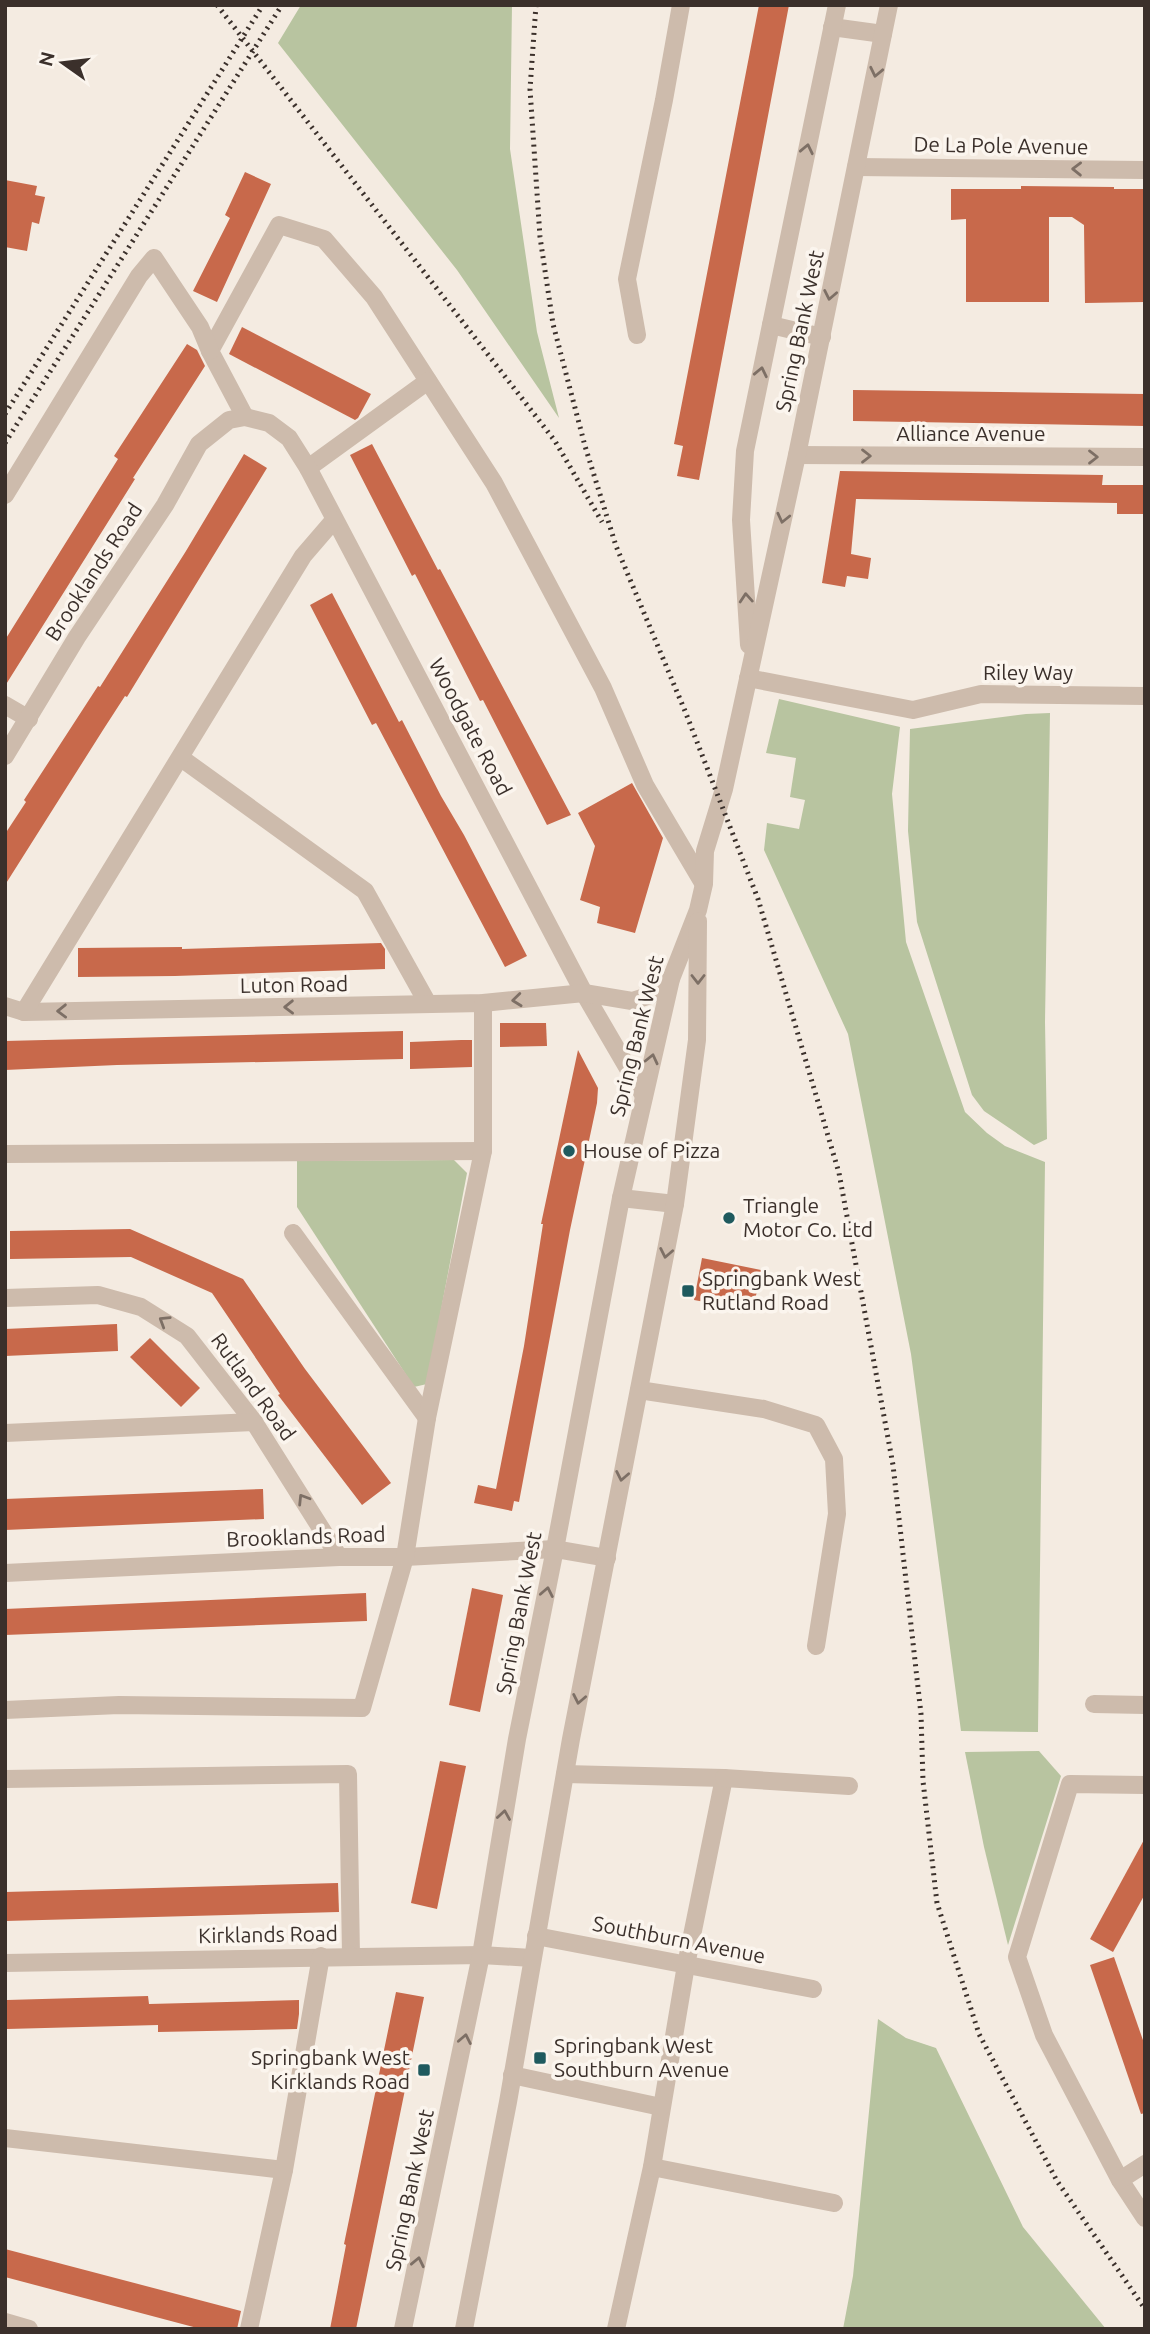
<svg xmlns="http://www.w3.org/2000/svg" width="1150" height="2334" viewBox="0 0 1150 2334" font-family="Ubuntu,sans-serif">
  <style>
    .green { fill: #b8c4a0 }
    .building { fill: #c8694b }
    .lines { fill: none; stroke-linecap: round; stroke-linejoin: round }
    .minor { stroke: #cdbbac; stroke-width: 18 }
    .rail { stroke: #3b302b; stroke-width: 5; stroke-dasharray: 2 5; stroke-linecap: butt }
    .oneway { stroke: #7d6f65 }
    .poi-dot { fill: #1f5a5e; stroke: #fbf5ee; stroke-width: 2.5 }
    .labels { text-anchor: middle; stroke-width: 7; stroke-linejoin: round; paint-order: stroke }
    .street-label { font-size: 21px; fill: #3b302b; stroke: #fbf5ee }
    .poi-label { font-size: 21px; fill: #3b302b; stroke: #fbf5ee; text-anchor: start }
  </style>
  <rect width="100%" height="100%" fill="#f4ebe1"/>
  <g class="green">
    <polygon points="301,5 512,5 510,149 537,332 559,418 457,270 278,43"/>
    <polygon points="779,699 900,727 892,794 906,942 965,1112 987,1133 1005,1146 1045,1162 1038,1732 961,1731 911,1354 848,1034 764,850 767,823 799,829 805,800 790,797 796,758 766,753"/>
    <polygon points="1050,713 1045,1022 1047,1139 1034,1145 984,1111 972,1095 917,922 908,831 910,729 1026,714"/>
    <polygon points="454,1160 467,1173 427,1384 414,1387 297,1207 297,1161"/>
    <polygon points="1039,1751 1061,1776 1008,1945 984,1847 965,1752"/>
    <polygon points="878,2019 906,2038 936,2048 1023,2227 1106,2329 843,2329 853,2276"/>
  </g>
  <g class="building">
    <polygon points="759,5 789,5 699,480 677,476 683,446 674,444"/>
    <polygon points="245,172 271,184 217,302 193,291 230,218 225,215"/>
    <polygon points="5,180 37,186 35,195 45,197 39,224 32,222 27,251 5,247"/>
    <polygon points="1021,186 1114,187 1114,189 1145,189 1145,302 1085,303 1084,225 1072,217 1049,217 1049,302 966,302 966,219 951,220 951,189 1021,189"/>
    <polygon points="242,327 371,394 358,418 355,420 229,354"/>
    <polygon points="187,344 197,350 205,366 133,478 135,479 5,686 5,640 118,459 114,456"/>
    <polygon points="853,390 1145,394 1145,426 853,421"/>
    <polygon points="372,444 438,570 440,569 571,815 547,825 483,700 480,701 415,574 412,576 350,455"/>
    <polygon points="244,454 267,468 127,697 125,696 103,730 5,885 5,834 26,802 24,800 98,686 100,687 186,551"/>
    <polygon points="840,471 1103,475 1102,485 1143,485 1145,514 1117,514 1117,503 856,499 851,554 871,558 868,579 847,576 845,587 822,583"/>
    <polygon points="332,593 399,722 402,720 441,796 464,835 527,956 505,967 376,723 372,725 310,605"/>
    <polygon points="632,783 663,838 635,933 597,923 600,907 580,900 595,846 578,813"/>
    <polygon points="381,943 385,949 385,969 175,976 78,977 78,948 182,947 182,949"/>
    <polygon points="500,1023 546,1023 547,1046 500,1047"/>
    <polygon points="403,1031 403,1059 117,1065 5,1070 5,1041"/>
    <polygon points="461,1040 472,1040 472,1067 410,1069 410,1042"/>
    <polygon points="578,1050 598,1088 597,1103 570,1230 519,1502 514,1501 512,1511 474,1503 478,1485 496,1489 524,1346 543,1224 541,1224"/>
    <polygon points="130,1229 243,1279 305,1369 391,1483 362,1505 278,1395 280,1394 212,1293 131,1257 10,1259 10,1231"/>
    <polygon points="702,1258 761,1270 753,1311 694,1300"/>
    <polygon points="117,1324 118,1351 5,1356 5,1329"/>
    <polygon points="150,1338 200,1388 181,1407 130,1357"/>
    <polygon points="263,1489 264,1519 5,1530 5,1499"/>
    <polygon points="472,1588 503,1595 480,1712 449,1705"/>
    <polygon points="366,1593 367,1621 5,1635 5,1609"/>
    <polygon points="440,1761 466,1766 437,1909 411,1903"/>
    <polygon points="1145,1838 1145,1894 1113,1952 1090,1939"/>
    <polygon points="338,1883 339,1912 5,1921 5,1892"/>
    <polygon points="1114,1957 1145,2046 1145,2113 1141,2114 1090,1965"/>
    <polygon points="396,1992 424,1997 356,2329 330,2329 346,2245 344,2244"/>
    <polygon points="148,1996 149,2004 299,2000 299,2014 297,2029 158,2032 158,2025 7,2029 7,2000"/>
    <polygon points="5,2249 241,2311 237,2329 201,2329 5,2277"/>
  </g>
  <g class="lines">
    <g class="minor">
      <polyline points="832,27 883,34"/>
      <polyline points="856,167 1145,170"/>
      <polyline points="771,325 822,337"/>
      <polyline points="637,335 627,279 664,100 681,5"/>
      <polyline points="245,417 210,351 279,225 324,239 374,297 494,483 603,688 645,785 703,883"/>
      <polyline points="797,455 1145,457"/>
      <polyline points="308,468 428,381"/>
      <polyline points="5,495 139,276 154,258 200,327 210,351"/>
      <polyline points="749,645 741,520 745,451 837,5"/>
      <polyline points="748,678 913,710 981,694 1145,696"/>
      <polyline points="5,705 29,719"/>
      <polyline points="5,756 77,637 165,505 199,444 229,420 245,417 269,423 289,438 308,468 584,993 644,1096"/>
      <polyline points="181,758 365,891 428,1004"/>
      <polyline points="5,1006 24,1012 483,1003 584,993 632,1001 651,995 671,979"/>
      <polyline points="24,1012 303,556 334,520"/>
      <polyline points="5,1154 483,1151"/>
      <polyline points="621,1198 675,1204"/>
      <polyline points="293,1233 427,1418"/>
      <polyline points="5,1298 98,1295 141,1307 187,1336 254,1422 339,1557"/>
      <polyline points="639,1390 764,1409 816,1425 834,1459 837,1514 816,1646"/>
      <polyline points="5,1433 254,1422"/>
      <polyline points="5,1573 339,1557 405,1557 555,1549 607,1558"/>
      <polyline points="1094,1704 1145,1705"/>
      <polyline points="5,1710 119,1705 362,1708 405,1557 427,1418 483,1151 483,1003"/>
      <polyline points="565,1774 724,1778 686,1965 652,2167 616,2329"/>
      <polyline points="724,1778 849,1786"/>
      <polyline points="5,1779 348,1774 351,1956"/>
      <polyline points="1145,1785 1070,1784 1017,1957 1044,2035 1120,2180 1145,2218"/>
      <polyline points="536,1936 813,1989"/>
      <polyline points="5,1963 481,1955 532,1958"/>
      <polyline points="512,2075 661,2107"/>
      <polyline points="5,2138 284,2170"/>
      <polyline points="652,2167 834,2203"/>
      <polyline points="1120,2180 1145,2164"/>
      <polyline points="5,2322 29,2329"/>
      <polyline points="249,2329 284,2170 321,1956"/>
      <polyline points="403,2329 481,1955 517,1739 555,1549 621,1198 671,979 698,910 704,884 705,851 724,789 797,455 889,5"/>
      <polyline points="464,2329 508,2102 571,1739 675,1204 697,1040 698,921"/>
    </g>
    <g class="rail">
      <polyline points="217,5 555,441 602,522"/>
      <polyline points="536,5 530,89 540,237 553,324 585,446 616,546 685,711 758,899 839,1173 893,1465 921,1714 923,1781 937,1903 979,2034 1057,2181 1145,2309"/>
      <polyline points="5,414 263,5"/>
      <polyline points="5,443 282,5"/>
    </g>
  </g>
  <defs><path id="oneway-chevron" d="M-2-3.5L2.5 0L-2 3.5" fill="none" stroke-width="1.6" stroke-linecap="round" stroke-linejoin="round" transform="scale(1.75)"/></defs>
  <g class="oneway">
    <use href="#oneway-chevron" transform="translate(876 72) rotate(102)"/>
    <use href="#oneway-chevron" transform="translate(807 149) rotate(-78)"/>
    <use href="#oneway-chevron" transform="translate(1077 169) rotate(-179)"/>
    <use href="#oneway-chevron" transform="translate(830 295) rotate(101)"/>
    <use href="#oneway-chevron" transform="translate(761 372) rotate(-78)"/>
    <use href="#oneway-chevron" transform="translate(866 456)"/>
    <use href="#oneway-chevron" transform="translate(1093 457)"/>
    <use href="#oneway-chevron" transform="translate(783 518) rotate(103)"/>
    <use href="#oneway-chevron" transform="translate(746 598) rotate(-94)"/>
    <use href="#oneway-chevron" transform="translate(698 979) rotate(90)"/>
    <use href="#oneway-chevron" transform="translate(517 1000) rotate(174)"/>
    <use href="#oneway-chevron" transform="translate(289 1007) rotate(179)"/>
    <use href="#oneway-chevron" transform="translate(62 1011) rotate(179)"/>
    <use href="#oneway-chevron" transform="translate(652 1059) rotate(-77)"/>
    <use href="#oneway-chevron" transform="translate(666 1253) rotate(101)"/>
    <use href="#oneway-chevron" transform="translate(164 1321) rotate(-148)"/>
    <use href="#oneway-chevron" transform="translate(622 1476) rotate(101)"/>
    <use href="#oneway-chevron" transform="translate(303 1499) rotate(-122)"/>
    <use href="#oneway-chevron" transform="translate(547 1592) rotate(-79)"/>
    <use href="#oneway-chevron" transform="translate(579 1699) rotate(101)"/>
    <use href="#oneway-chevron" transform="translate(504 1815) rotate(-81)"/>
    <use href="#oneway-chevron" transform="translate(465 2039) rotate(-79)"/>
    <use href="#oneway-chevron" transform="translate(418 2262) rotate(-78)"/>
  </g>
  <g class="poi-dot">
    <circle cx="569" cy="1151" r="7"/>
    <circle cx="729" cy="1218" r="7"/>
    <rect x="681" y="1284" width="14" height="14" rx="3.5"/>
    <rect x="533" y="2051" width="14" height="14" rx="3.5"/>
    <rect x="417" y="2063" width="14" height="14" rx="3.5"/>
  </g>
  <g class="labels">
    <g class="street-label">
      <text transform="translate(1001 146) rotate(1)" y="7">De La Pole Avenue</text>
      <text transform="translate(800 331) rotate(-78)" y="7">Spring Bank West</text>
      <text x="971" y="441">Alliance Avenue</text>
      <text transform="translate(94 572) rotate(-57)" y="7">Brooklands Road</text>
      <text x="1028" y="680">Riley Way</text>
      <text transform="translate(470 727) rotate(62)" y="7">Woodgate Road</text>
      <text transform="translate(294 985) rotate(-1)" y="7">Luton Road</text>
      <text transform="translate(637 1036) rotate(-76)" y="7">Spring Bank West</text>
      <text transform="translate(253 1387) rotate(54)" y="7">Rutland Road</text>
      <text transform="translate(306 1537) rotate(-2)" y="7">Brooklands Road</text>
      <text transform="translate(519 1613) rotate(-79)" y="7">Spring Bank West</text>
      <text transform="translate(268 1935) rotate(-1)" y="7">Kirklands Road</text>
      <text transform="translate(679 1940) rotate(11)" y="7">Southburn Avenue</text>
      <text transform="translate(410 2190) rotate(-78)" y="7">Spring Bank West</text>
    </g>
    <g class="poi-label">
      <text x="583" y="1158">House of Pizza</text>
      <text x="743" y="1213">Triangle<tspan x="743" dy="24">Motor Co. Ltd</tspan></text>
      <text x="702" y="1286">Springbank West<tspan x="702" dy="24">Rutland Road</tspan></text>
      <text x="554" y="2053">Springbank West<tspan x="554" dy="24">Southburn Avenue</tspan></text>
      <text x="410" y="2065" text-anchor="end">Springbank West<tspan x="410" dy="24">Kirklands Road</tspan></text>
    </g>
  </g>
  <rect width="1150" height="2334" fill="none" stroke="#3b302b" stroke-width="14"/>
  <g transform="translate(63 63) rotate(284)" stroke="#fbf5ee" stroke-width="5" paint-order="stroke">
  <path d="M0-5L12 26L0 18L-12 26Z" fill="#3b302b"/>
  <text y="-10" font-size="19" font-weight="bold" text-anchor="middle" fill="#3b302b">N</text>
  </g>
</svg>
